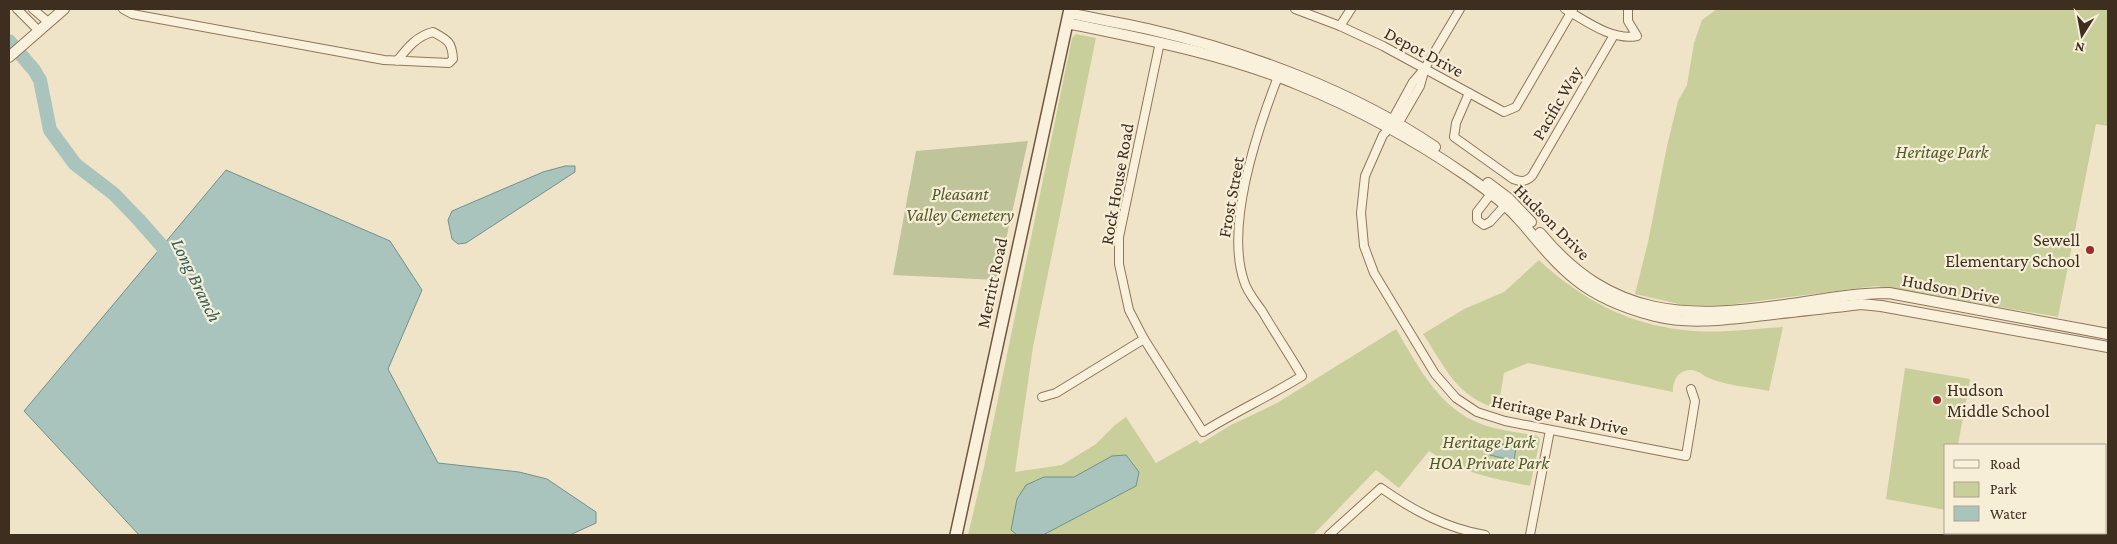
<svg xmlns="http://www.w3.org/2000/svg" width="2117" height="544" viewBox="0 0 2117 544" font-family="'Crimson Pro',serif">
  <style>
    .green { fill: #c9cf9b }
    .cemetery { fill: #bfc49a }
    .water { fill: #a9c4bc; stroke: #6f938a }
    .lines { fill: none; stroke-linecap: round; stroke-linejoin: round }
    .river { stroke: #a9c4bc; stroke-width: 14 }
    .minor-casing { stroke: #8d765c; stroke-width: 10 }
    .tertiary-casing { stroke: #8d765c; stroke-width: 12 }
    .secondary-casing { stroke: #6f573f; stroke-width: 14 }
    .minor { stroke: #faf1dc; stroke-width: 8 }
    .tertiary { stroke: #faf1dc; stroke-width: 10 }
    .secondary { stroke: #faf1dc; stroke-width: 11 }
    .poi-dot { fill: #9e2a2b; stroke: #f7eed8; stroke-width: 2 }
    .labels { text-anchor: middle; stroke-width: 4.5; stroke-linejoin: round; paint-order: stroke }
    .street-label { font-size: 18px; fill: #3d2e20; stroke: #f7eed8 }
    .park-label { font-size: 18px; font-style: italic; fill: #4d5a26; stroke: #f7eed8 }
    .poi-label { font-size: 18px; fill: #3d2e20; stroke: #f7eed8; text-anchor: end }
    .water-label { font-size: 19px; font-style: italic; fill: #2f5d5a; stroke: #f7eed8 }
  </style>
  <rect width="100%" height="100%" fill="#f0e4c8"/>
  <g class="green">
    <polygon points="1717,9 2108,9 2108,126 2096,124 2058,317 1876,286 1727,305 1688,306 1635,294 1648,242 1667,146 1678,101 1687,85 1694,43 1702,20"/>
    <path d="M1076 34 1096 38 1033 347 1015 472 1062 465 1096 444 1115 425 1126 417 1156 463 1197 440 1200 444 1231 425 1277 403 1396 329C1417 364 1436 403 1474 421 1493 430 1517 432 1538 436L1540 440 1530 486C1492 478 1461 473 1429 451L1399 488 1376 470 1313 535H968L984 467 1072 38Z"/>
    <path d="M1539 260C1581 299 1627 324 1684 330 1716 334 1751 329 1783 327L1769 391C1750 387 1729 386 1711 379 1704 377 1699 370 1690 370 1677 371 1673 381 1673 392L1528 363 1504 373 1498 409C1455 396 1446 368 1423 334L1464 309 1504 292Z"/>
    <polygon points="1905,368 1970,379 1958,445 1946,445 1946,510 1886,499"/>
  </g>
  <polygon class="cemetery" points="1028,141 997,280 893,275 916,151"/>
  <g class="water">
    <polygon points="565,166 575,166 575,172 466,243 458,244 452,239 448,220 452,211 543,172"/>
    <polygon points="226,170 390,241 422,290 388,369 438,463 519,472 547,479 596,512 596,523 570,535 139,535 24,411"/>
    <polygon points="1493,442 1516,447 1514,461 1490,455"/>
    <polygon points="1126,455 1139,472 1136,486 1043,535 1017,535 1011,530 1017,499 1026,485 1044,477 1074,477 1112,456"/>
  </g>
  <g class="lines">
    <polyline class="river" points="9,41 34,70 40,80 50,130 75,164 114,194 139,220 162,246 170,263"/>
    <g class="minor-casing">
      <g id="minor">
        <polyline points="17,9 38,30"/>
        <polyline points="33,9 47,21"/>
        <path d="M123 9 132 14 384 60 449 63 453 59C452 42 448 40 433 32 417 36 408 47 397 61"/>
        <polyline points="1295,9 1340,26 1383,46 1504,112 1516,107 1573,9"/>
        <path d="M1565 9C1586 21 1612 41 1637 36L1628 21V9"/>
        <polyline points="1340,26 1351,9"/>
        <path d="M1160 42 1119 237V264L1129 310 1144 339 1203 432C1235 412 1270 396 1302 376 1289 354 1275 333 1262 311 1256 302 1247 292 1244 281 1225 225 1258 128 1279 74"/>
        <polyline points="1425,68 1420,86 1398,124 1389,129 1383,135 1365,176 1361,213 1364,246 1374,273 1435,374 1456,398 1477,412 1505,421 1686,456 1695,401 1691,389"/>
        <path d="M1469 93 1456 123 1454 137 1513 179C1521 182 1526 182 1532 176L1614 35"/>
        <polyline points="1390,124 1413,82 1425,68 1460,9"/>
        <polyline points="1494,190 1477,212 1477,220 1484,225 1490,222 1508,202"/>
        <polyline points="1042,397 1056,393 1144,339"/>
        <path d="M1329 535 1381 488C1414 511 1446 528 1485 535"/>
        <polyline points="1530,535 1550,430"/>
      </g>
    </g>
    <g class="tertiary-casing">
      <g id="tertiary">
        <path d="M1070 13C1095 19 1122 23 1148 29 1244 51 1353 91 1435 147"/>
        <path d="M1067 23C1145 39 1223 54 1297 84 1356 108 1415 140 1467 176 1488 190 1508 206 1524 225 1540 244 1556 264 1575 279 1597 297 1628 309 1655 316 1691 325 1728 319 1765 315 1797 311 1829 308 1861 304L1881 306 2108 347"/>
        <polyline points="9,57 64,9"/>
        <polyline points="1488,183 1508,198 1531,222"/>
        <path d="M1540 233C1612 320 1688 319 1791 304 1824 299 1856 293 1889 293L2108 334"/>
      </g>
    </g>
    <g class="secondary-casing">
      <polyline id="secondary" points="956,535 1070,9"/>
    </g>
    <use href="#minor" class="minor"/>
    <use href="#tertiary" class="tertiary"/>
    <use href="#secondary" class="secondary"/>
  </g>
  <g class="poi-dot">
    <circle cx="2090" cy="250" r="5"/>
    <circle cx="1937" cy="400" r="5"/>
  </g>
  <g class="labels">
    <g class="street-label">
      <text transform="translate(1424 52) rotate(28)" y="6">Depot Drive</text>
      <text transform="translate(1557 103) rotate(-60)" y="6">Pacific Way</text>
      <text transform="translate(1117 184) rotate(-80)" y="6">Rock House Road</text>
      <text transform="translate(1231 197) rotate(-80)" y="6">Frost Street</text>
      <text transform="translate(1552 222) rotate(45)" y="6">Hudson Drive</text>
      <text transform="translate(992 283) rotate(-78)" y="6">Merritt Road</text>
      <text transform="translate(1951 289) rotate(11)" y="6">Hudson Drive</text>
      <text transform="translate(1560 415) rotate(12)" y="6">Heritage Park Drive</text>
    </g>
    <g class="park-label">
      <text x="1942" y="158">Heritage Park</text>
      <text x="960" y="200">Pleasant<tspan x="960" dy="21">Valley Cemetery</tspan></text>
      <text x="1489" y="448">Heritage Park<tspan x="1489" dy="21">HOA Private Park</tspan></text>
    </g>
    <g class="poi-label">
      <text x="2080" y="246">Sewell<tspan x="2080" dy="21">Elementary School</tspan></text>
      <text x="1947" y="396" text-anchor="start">Hudson<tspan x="1947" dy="21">Middle School</tspan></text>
    </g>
    <g class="water-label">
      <text transform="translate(197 280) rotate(64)" y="7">Long Branch</text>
    </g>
  </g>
  <rect width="2117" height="544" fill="none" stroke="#3d2e20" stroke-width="20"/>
  <rect x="1944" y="444" width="162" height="90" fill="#f7eed8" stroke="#ada18e"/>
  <rect x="1954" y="460" width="25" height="8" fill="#faf1dc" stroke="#ada18e"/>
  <text x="1990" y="469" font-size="15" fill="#3d2e20">Road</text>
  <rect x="1954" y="482" width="25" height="15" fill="#c9cf9b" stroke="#ada18e"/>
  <text x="1990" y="494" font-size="15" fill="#3d2e20">Park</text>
  <rect x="1954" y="506" width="25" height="15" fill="#a9c4bc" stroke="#ada18e"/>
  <text x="1990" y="519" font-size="15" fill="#3d2e20">Water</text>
  <g transform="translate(2082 35) rotate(191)" stroke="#f7eed8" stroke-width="4" paint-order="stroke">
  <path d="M0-4L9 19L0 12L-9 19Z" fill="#3d2e20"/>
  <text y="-8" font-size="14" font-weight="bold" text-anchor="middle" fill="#3d2e20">N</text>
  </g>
</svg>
